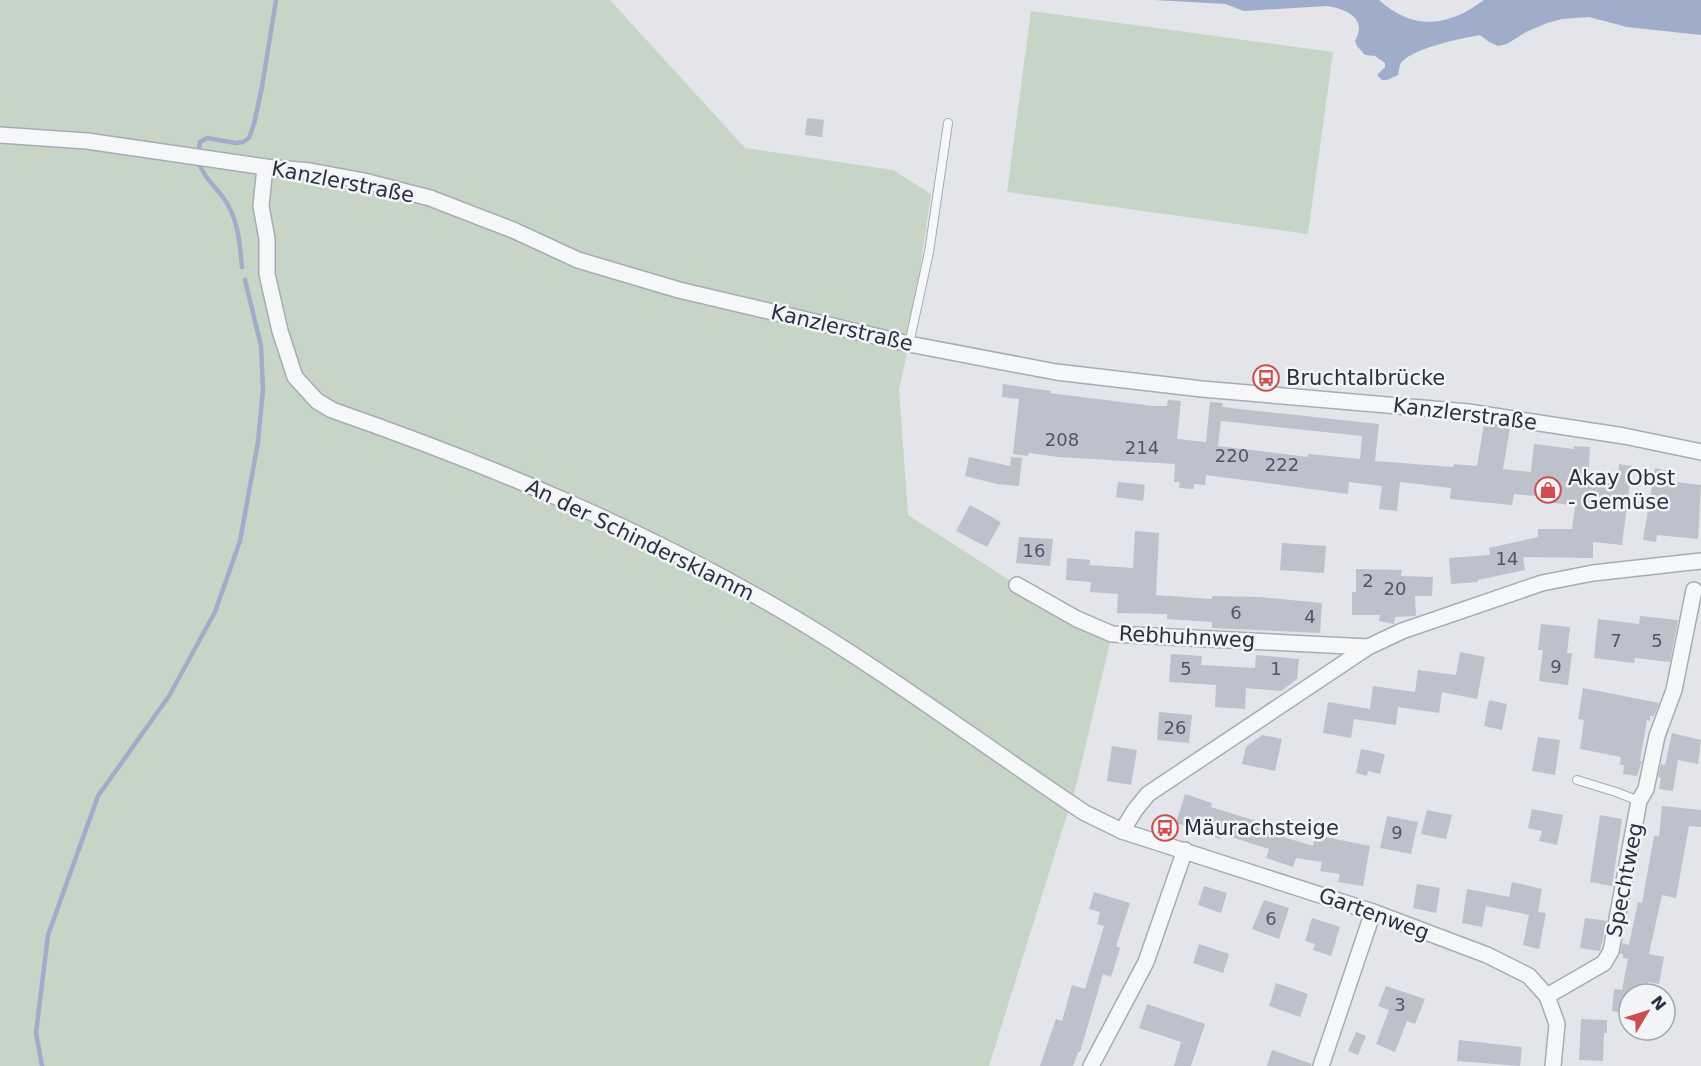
<svg xmlns="http://www.w3.org/2000/svg" width="1701" height="1066" viewBox="0 0 1701 1066" font-family="'DejaVu Sans',sans-serif">
  <style>
    .green { fill: #c6d5c5 }
    .water { fill: #a0adca }
    .lines { fill: none; stroke-linecap: round; stroke-linejoin: round }
    .stream { stroke: #a0adca; stroke-width: 4.5 }
    .building { fill: #bec0cb; fill-rule: evenodd }
    .lane-casing { stroke: #a8abb5; stroke-width: 10 }
    .street-casing { stroke: #a8abb5; stroke-width: 18 }
    .lane { stroke: #f6f7f9; stroke-width: 8 }
    .street { stroke: #f6f7f9; stroke-width: 15 }
    .labels { text-anchor: middle; stroke-width: 5; stroke-linejoin: round; paint-order: stroke }
    .number-label { font-size: 18px; fill: #505465 }
    .street-label { font-size: 21px; fill: #2b3043; stroke: #f3f4f8 }
    .poi-label { font-size: 21px; fill: #2b3043; stroke: #f3f4f8; text-anchor: start }
  </style>
  <rect width="100%" height="100%" fill="#e3e5eb"/>
  <g class="green">
    <polygon points="0,0 610,0 745,148 893,170 931,194 909,344 899,389 908,515 1017,585 1112,634 1076,786 989,1066 0,1066"/>
    <polygon points="1031,11 1333,52 1308,234 1007,192"/>
  </g>
  <path class="water" d="M1154 0H1379C1414 32 1449 26 1484 0H1701V35L1627 27 1589 17 1562 19 1547 23 1526 32 1507 44 1498 46 1489 42 1480 35C1463 38 1407 49 1400 65 1399 68 1399 72 1398 75L1387 80H1382L1377 75 1385 67V63L1375 56 1365 55 1357 46 1355 41C1368 18 1346 9 1327 6L1244 11 1225 4Z"/>
  <g class="lines">
    <g class="stream">
      <polyline points="199,148 200,142 207,138 236,143 243,142 249,138 254,124 262,87 276,0"/>
      <path d="M198 161C206 183 221 190 229 207 239 226 240 247 242 267"/>
      <polyline points="42,1066 36,1033 48,935 98,796 169,696 215,612 240,541 258,442 263,389 261,346 245,280"/>
    </g>
  </g>
  <g class="building">
    <polygon points="807,118 824,120 822,137 805,135"/>
    <path d="M1003 384 1051 391 1050 393 1153 406H1167L1168 400 1181 401 1177 439 1206 442 1210 402 1223 403 1222 407 1379 424 1375 461 1453 467 1454 464 1477 466 1484 424 1510 428 1503 469 1531 472 1534 444 1574 449V446L1590 447 1588 481 1617 484 1619 464 1632 466 1622 545 1593 542V558L1523 557 1525 570 1478 580V582L1451 584 1449 558 1490 555 1489 548 1538 537V529H1572L1575 506 1542 501 1543 497 1514 494 1512 505 1450 499 1451 488 1400 482 1397 511 1379 509 1382 486 1349 482 1348 494 1206 475 1205 485 1194 484V489L1179 488 1180 482H1174L1175 464 1058 457 1029 453 1028 456 1013 454 1019 399 1002 397ZM1221 421 1362 436 1360 459 1308 454V457L1218 446Z"/>
    <polygon points="969,457 1010,466 1011,457 1022,458 1019,486 997,484 965,476"/>
    <polygon points="1655,468 1668,471 1667,481 1701,485 1698,539 1657,535 1656,542 1643,540"/>
    <polygon points="1118,482 1145,485 1143,501 1116,497"/>
    <polygon points="970,505 1001,522 987,547 956,531"/>
    <polygon points="1135,531 1159,533 1156,595 1212,599 1212,596 1260,597 1322,603 1320,633 1212,628 1212,622 1167,619 1167,614 1117,613 1118,594 1090,592 1091,582 1066,580 1067,558 1090,560 1089,565 1133,568"/>
    <polygon points="1019,537 1053,539 1050,566 1016,563"/>
    <polygon points="1282,543 1326,546 1324,573 1280,570"/>
    <polygon points="1356,569 1402,570 1401,576 1433,577 1432,596 1415,596 1416,616 1395,617 1394,624 1379,621 1380,615 1352,615 1352,592 1356,592"/>
    <polygon points="1640,616 1678,620 1670,662 1635,658 1634,663 1594,658 1598,619 1639,624"/>
    <polygon points="1541,624 1570,627 1567,653 1572,653 1568,685 1539,681 1543,650 1538,650"/>
    <polygon points="1460,652 1485,657 1477,699 1442,692 1439,713 1398,707 1396,725 1354,719 1351,738 1323,733 1328,702 1370,709 1373,686 1415,692 1418,670 1456,675"/>
    <polygon points="1171,654 1202,656 1201,665 1255,668 1256,655 1299,659 1297,679 1281,691 1246,688 1245,709 1215,707 1216,685 1169,682"/>
    <polygon points="1583,688 1659,703 1654,716 1650,716 1650,721 1647,720 1640,761 1642,761 1637,776 1623,774 1624,765 1620,765 1621,757 1580,749 1584,720 1578,719"/>
    <polygon points="1489,700 1507,704 1502,730 1484,726"/>
    <polygon points="1159,712 1192,715 1189,743 1157,740"/>
    <polygon points="1672,733 1701,740 1698,764 1678,760 1673,791 1659,789 1661,778 1658,777 1661,764 1665,765"/>
    <polygon points="1262,735 1282,739 1275,771 1242,764 1246,747"/>
    <polygon points="1538,737 1560,740 1555,775 1532,771"/>
    <polygon points="1112,746 1137,750 1131,785 1107,781"/>
    <polygon points="1361,749 1385,754 1380,774 1368,771 1367,776 1356,773"/>
    <polygon points="1185,794 1212,803 1211,807 1262,823 1260,830 1313,846 1315,835 1370,846 1363,886 1338,882 1340,874 1320,871 1322,862 1296,858 1293,867 1266,858 1269,849 1222,834 1220,839 1201,833 1202,831 1176,823"/>
    <polygon points="1662,806 1701,810 1701,827 1689,826 1676,898 1662,895 1649,954 1664,957 1659,984 1648,982 1647,994 1629,994 1628,1014 1612,1011 1614,989 1622,990 1628,959 1623,958 1623,954 1620,954 1622,943 1629,945 1638,902 1642,903 1654,836 1659,836"/>
    <polygon points="1532,809 1563,815 1557,845 1539,841 1542,831 1528,828"/>
    <polygon points="1427,810 1452,815 1446,839 1421,834"/>
    <polygon points="1600,815 1622,819 1612,886 1590,882"/>
    <polygon points="1387,816 1418,822 1411,854 1380,848"/>
    <polygon points="1512,882 1542,889 1538,912 1546,913 1539,949 1523,945 1529,915 1486,906 1482,927 1462,923 1467,889 1509,897"/>
    <polygon points="1417,884 1440,888 1436,913 1413,908"/>
    <polygon points="1204,886 1227,893 1221,913 1198,905"/>
    <polygon points="1094,892 1130,903 1116,946 1120,948 1111,977 1103,974 1080,1052 1078,1052 1073,1066 1040,1066 1056,1019 1062,1021 1072,985 1085,989 1104,926 1097,924 1100,912 1089,909"/>
    <polygon points="1264,900 1289,908 1279,939 1252,929"/>
    <polygon points="1312,918 1340,927 1331,956 1313,950 1315,944 1305,941"/>
    <polygon points="1585,918 1607,921 1600,951 1580,948"/>
    <polygon points="1199,944 1229,954 1223,973 1193,963"/>
    <polygon points="1276,983 1308,994 1300,1017 1269,1006"/>
    <polygon points="1386,986 1425,999 1415,1024 1407,1021 1395,1052 1376,1044 1389,1010 1378,1006"/>
    <polygon points="1147,1004 1205,1024 1191,1066 1174,1066 1181,1042 1139,1028"/>
    <polygon points="1581,1019 1607,1020 1607,1033 1604,1033 1603,1061 1579,1060"/>
    <polygon points="1356,1032 1366,1036 1358,1055 1348,1051"/>
    <polygon points="1459,1040 1522,1047 1520,1066 1457,1061"/>
    <polygon points="1272,1050 1312,1064 1311,1066 1267,1066"/>
  </g>
  <g class="lines">
    <g class="lane-casing">
      <g id="lane">
        <polyline points="909,344 929,252 948,123"/>
        <polyline points="1577,780 1616,792 1639,801"/>
      </g>
    </g>
    <g class="street-casing">
      <g id="street">
        <polyline points="0,135 87,141 265,167 310,171 364,181 430,198 513,230 578,260 679,290 909,344 1056,372 1202,389 1468,412 1624,436 1701,452"/>
        <path d="M265 167 261 206 267 239V274L280 331 295 377 317 401 332 410C490 465 646 530 791 616 892 676 987 748 1085 813L1122 831 1373 912 1487 955 1529 976 1547 996 1557 1024 1553 1066"/>
        <polyline points="1017,585 1077,619 1112,634 1368,647"/>
        <polyline points="1122,831 1135,810 1148,794 1368,647 1402,631 1542,583 1593,573 1701,561"/>
        <polyline points="1547,996 1604,963 1611,951 1639,801 1646,789 1657,736 1674,690 1694,590"/>
        <polyline points="1091,1066 1146,962 1185,850"/>
        <polyline points="1321,1066 1373,912"/>
      </g>
    </g>
    <use href="#lane" class="lane"/>
    <use href="#street" class="street"/>
  </g>
  <defs>
    <g id="bus-ring" transform="scale(1.35)"><circle r="9.5" fill="#f3f4f8" stroke="#cb504d" stroke-width="1.5"/><path d="M-5-6H5V4H4V6H2V4H-2V6H-4V4H-5ZM-3.5-4V0h7V-4ZM-3.5 1.2v1.5H-2V1.2ZM2 1.2v1.5H3.5V1.2Z" fill="#cb504d"/></g>
    <g id="shop-ring" transform="scale(1.35)"><circle r="9.5" fill="#f3f4f8" stroke="#cb504d" stroke-width="1.5"/><path d="M-5-2.5h2.3a2.7 3.5 0 0 1 5.4 0H5L5.5 6h-11ZM-1.5-2.5h3a1.5 2.3 0 0 0-3 0Z" fill="#cb504d"/></g>
  </defs>
  <g fill-rule="evenodd">
    <use href="#bus-ring" x="1266" y="378"/>
    <use href="#shop-ring" x="1548" y="490"/>
    <use href="#bus-ring" x="1165" y="828"/>
  </g>
  <g class="labels">
    <g class="number-label">
      <text x="1062" y="446">208</text>
      <text x="1142" y="454">214</text>
      <text x="1232" y="462">220</text>
      <text x="1282" y="471">222</text>
      <text x="1034" y="557">16</text>
      <text x="1507" y="565">14</text>
      <text x="1368" y="587">2</text>
      <text x="1395" y="595">20</text>
      <text x="1236" y="619">6</text>
      <text x="1310" y="623">4</text>
      <text x="1616" y="647">7</text>
      <text x="1657" y="647">5</text>
      <text x="1556" y="673">9</text>
      <text x="1186" y="675">5</text>
      <text x="1276" y="675">1</text>
      <text x="1175" y="734">26</text>
      <text x="1397" y="839">9</text>
      <text x="1271" y="925">6</text>
      <text x="1400" y="1011">3</text>
    </g>
    <g class="street-label">
      <text transform="translate(343 182) rotate(11)" y="7">Kanzlerstraße</text>
      <text transform="translate(842 328) rotate(13)" y="7">Kanzlerstraße</text>
      <text transform="translate(1465 414) rotate(7)" y="7">Kanzlerstraße</text>
      <text transform="translate(640 540) rotate(26)" y="7">An der Schindersklamm</text>
      <text transform="translate(1187 637) rotate(3)" y="7">Rebhuhnweg</text>
      <text transform="translate(1625 880) rotate(-79)" y="7">Spechtweg</text>
      <text transform="translate(1374 914) rotate(20)" y="7">Gartenweg</text>
    </g>
    <g class="poi-label">
      <text x="1286" y="385">Bruchtalbrücke</text>
      <text x="1568" y="485">Akay Obst<tspan x="1568" dy="24">- Gemüse</tspan></text>
      <text x="1184" y="835">Mäurachsteige</text>
    </g>
  </g>
  <g transform="translate(1647 1012) rotate(52)"><circle r="28" fill="#f3f4f8" stroke="#a3a6b0" stroke-width="1.5"/>
  <path d="M0-4.5L10 22L0 15L-10 22Z" fill="#cb504d"/>
  <text y="-9" font-size="16" font-weight="bold" text-anchor="middle" fill="#2b3043">N</text>
  </g>
</svg>
